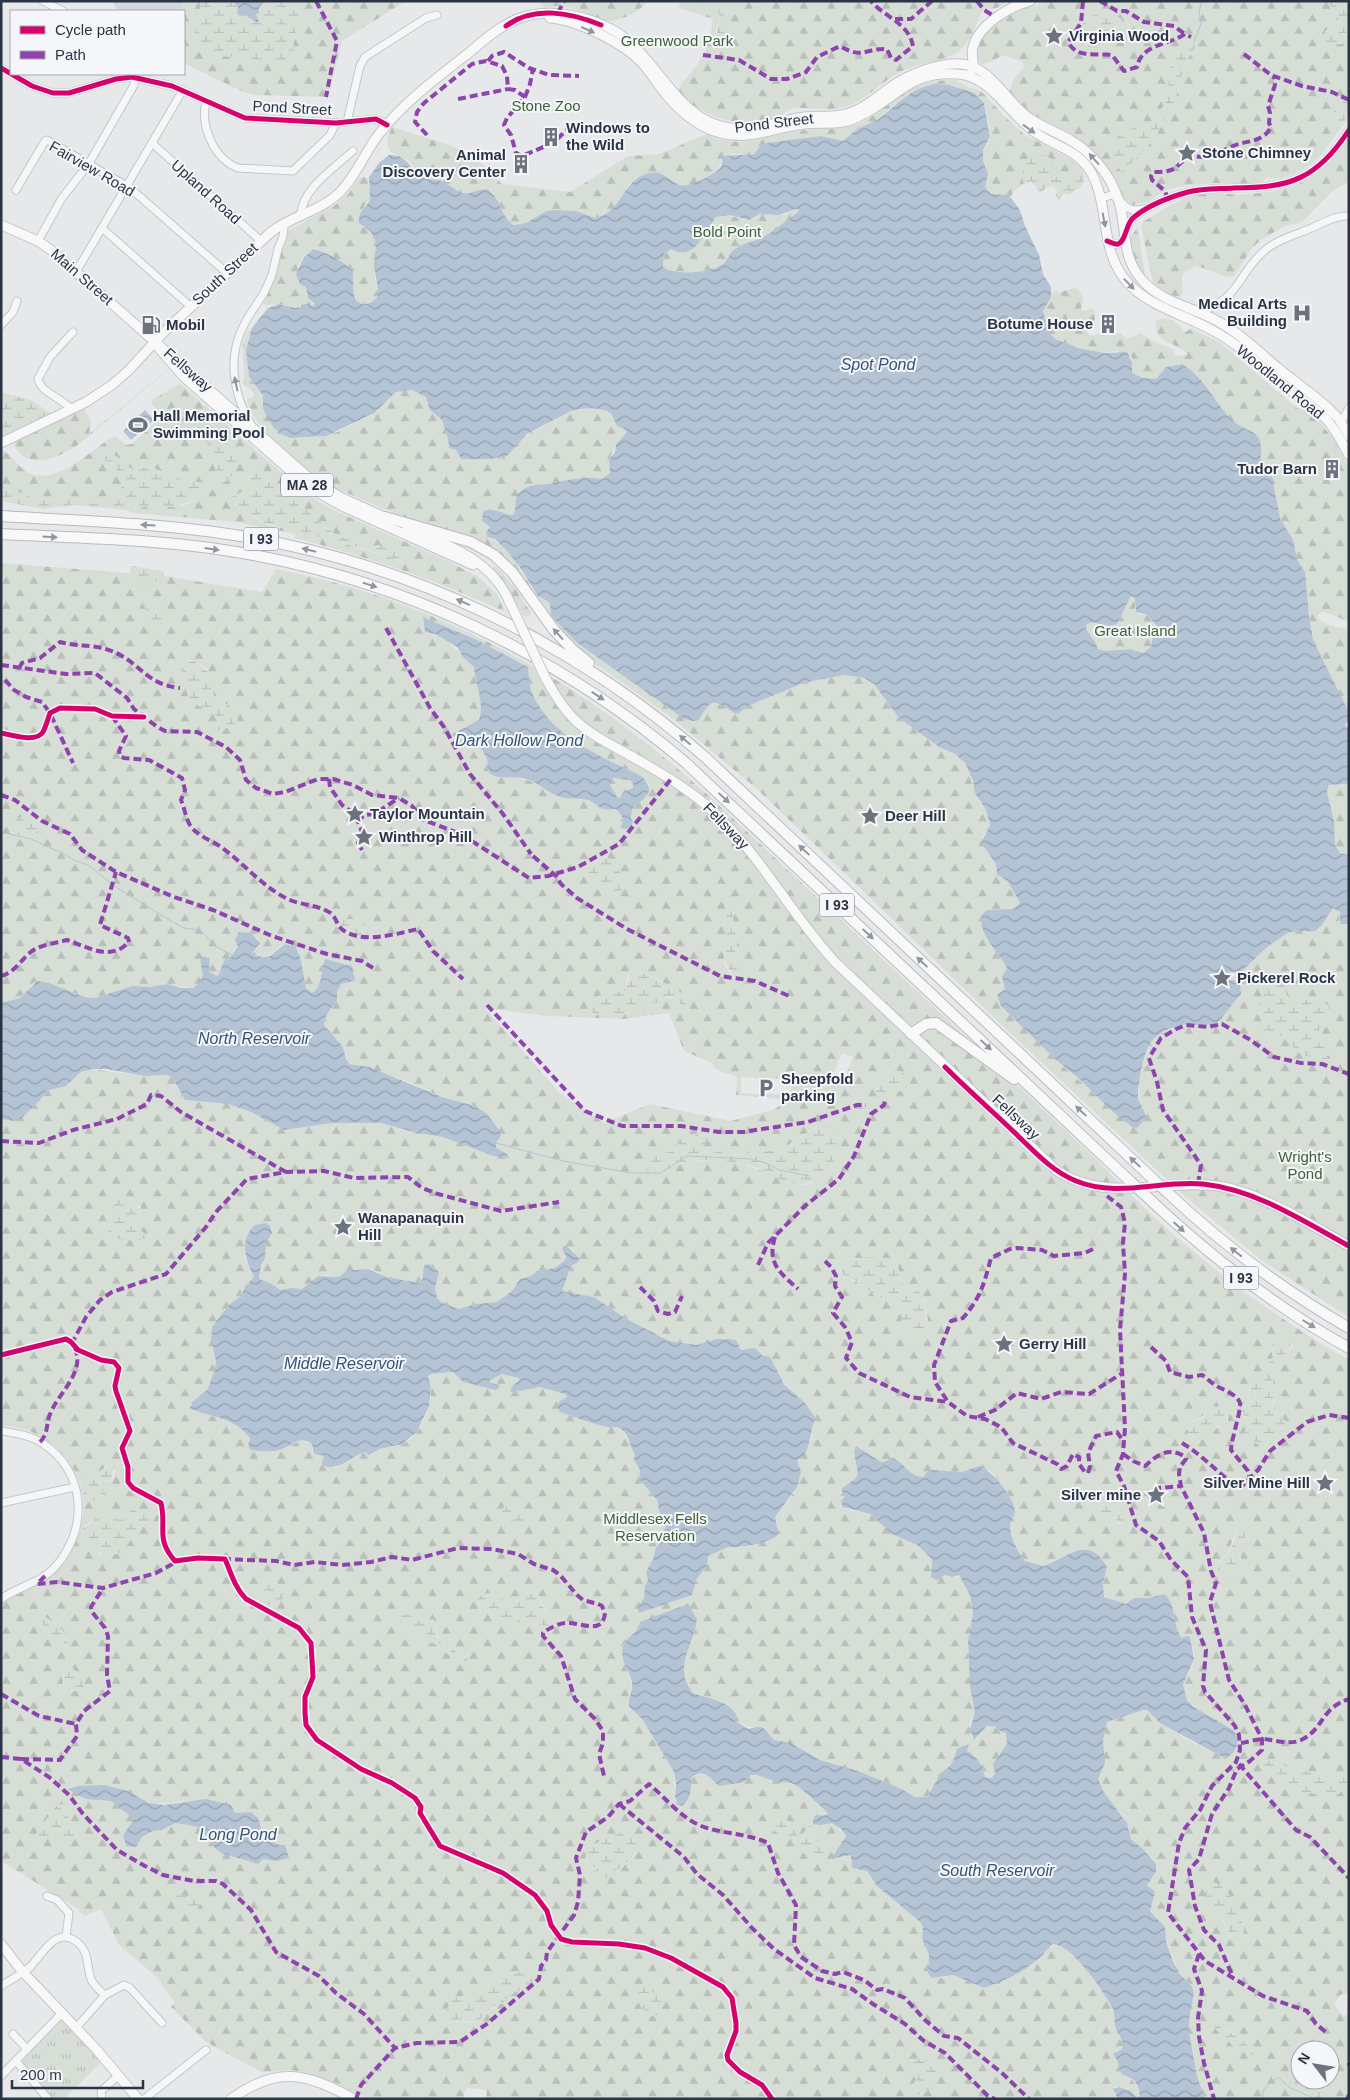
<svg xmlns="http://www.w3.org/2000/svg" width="1350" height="2100" viewBox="0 0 1350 2100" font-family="Helvetica,sans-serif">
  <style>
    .built { fill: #d4d7dd }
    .grass { fill: url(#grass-tufts) }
    .forest { fill: url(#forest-firs); fill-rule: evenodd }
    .wetland { fill: url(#wetland-marsh) }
    .water { fill: url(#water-waves); fill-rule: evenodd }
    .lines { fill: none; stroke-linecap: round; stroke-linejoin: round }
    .stream { stroke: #b4c4d5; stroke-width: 1 }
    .minor-casing { stroke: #c4c6c8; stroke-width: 9 }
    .major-casing { stroke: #c2c5c8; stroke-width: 11 }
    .highway-casing { stroke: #b8bbbf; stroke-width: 12 }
    .minor { stroke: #f5f6f7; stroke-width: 7 }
    .major { stroke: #f8f8f8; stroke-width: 9 }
    .highway { stroke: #f8f8f8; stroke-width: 10 }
    .major-bridge-casing { stroke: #c2c5c8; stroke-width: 11; stroke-linecap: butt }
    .highway-bridge-casing { stroke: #b8bbbf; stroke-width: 12; stroke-linecap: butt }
    .major-bridge { stroke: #f8f8f8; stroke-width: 9 }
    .highway-bridge { stroke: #f8f8f8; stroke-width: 10 }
    .quiet { stroke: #8e44ad; stroke-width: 4; stroke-dasharray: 8 4; stroke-linecap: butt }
    .cycleway-casing { stroke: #f4f6f9; stroke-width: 8 }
    .cycleway { stroke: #d6006c; stroke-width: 5 }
    .oneway { fill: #92969e }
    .oneway2 { fill: #90959e }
    .labels { text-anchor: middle; stroke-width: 4; stroke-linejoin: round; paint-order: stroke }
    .shield { fill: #f4f6f9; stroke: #676e7b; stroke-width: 1 }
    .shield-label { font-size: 14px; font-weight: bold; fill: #2b3445 }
    .poi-label { font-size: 15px; font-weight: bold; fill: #2b3445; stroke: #f4f6f9; text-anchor: start }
    .park-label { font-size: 15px; fill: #3f6138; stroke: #f4f6f9 }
    .street-label { font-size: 15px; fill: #2b3445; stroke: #f4f6f9 }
    .water-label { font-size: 16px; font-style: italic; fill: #34527a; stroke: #f4f6f9 }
  </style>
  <defs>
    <pattern id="grass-tufts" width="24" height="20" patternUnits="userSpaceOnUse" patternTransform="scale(1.25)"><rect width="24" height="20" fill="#d6ded6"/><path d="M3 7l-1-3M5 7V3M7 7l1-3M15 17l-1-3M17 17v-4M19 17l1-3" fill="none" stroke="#b8bfb9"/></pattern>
    <pattern id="forest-firs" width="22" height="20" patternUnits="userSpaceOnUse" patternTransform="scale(1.25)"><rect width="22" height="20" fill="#d6ded6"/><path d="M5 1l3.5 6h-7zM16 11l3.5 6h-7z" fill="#b8bfb9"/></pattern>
    <pattern id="wetland-marsh" width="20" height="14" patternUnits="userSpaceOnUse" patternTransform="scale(1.25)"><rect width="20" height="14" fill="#d6ded6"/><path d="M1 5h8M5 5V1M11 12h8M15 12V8" fill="none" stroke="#b8bfb9"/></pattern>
    <pattern id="water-waves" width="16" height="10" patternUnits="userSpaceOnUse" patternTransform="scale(1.25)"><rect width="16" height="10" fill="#b4c4d5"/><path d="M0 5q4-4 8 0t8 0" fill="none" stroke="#93a0af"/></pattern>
  </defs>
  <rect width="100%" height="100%" fill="#e6e8ea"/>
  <polygon class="built" points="112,1 182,1 182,11 118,11"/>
  <polygon class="grass" points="63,2013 106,2057 64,2099 49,2099 17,2061"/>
  <g class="forest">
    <path d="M182 1H201L199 26 194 36C199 57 228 56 245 58 260 60 281 68 294 55L293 35 300 26 302 18 290 1H406L342 41 328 97 256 95 243 92 184 63Z"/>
    <path d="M539 1H648C638 13 617 24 602 20 584 14 563 0 545 9Z"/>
    <path d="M680 1H689L687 6 701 4 708 2C728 10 716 22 715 37 715 40 717 45 718 49L727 25 726 1H1008L997 8 983 10C976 23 972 40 960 50 944 63 922 62 904 70 885 79 871 95 853 104 834 113 816 107 796 108 789 109 782 115 775 117 739 129 703 119 678 91 682 80 691 74 697 65 707 51 711 36 713 19L679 8Z"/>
    <path d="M1055 1H1328L1339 18 1336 23 1327 29 1325 34 1323 45 1325 49 1334 44H1342L1346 34 1345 28 1349 25V100L1344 101 1335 109 1338 127 1349 115V117L1321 155 1310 165 1294 174 1280 179 1269 177 1259 183 1250 184 1212 183 1183 186 1167 190 1147 202 1133 205 1126 201 1111 173 1088 146 1071 134 1030 113 1010 94V89L1014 79 1024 67 1023 62 1003 55 991 62 982 64 976 57C976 23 1027 4 1055 1ZM1094 15 1117 16 1122 20 1114 29 1086 17ZM1189 40H1192L1197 46 1185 62 1176 99 1168 116 1147 148 1121 171C1113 167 1110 160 1111 152 1118 119 1145 134 1159 114 1175 92 1163 54 1189 40Z"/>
    <path d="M956 80 969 88 977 89 984 94 1005 117 1025 135 1074 161 1082 169 1084 175 1079 174 1051 178 1048 176 1049 172 1045 155 1038 156 1021 169 1024 184 1014 191 1011 196 991 194 985 187C990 168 983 171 982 156 982 149 987 147 989 142 993 131 986 116 985 105L957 86 941 84 929 85 907 95 891 107 878 120 859 128 843 141 821 136 766 143 761 145 754 154H731L721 160C723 172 691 189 680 185 674 183 668 177 663 173 657 174 650 174 644 175 620 181 622 213 595 218L576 211 555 210 545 211 526 223 512 224C501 213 499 195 484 189 458 199 461 188 440 181 434 179 427 180 422 176 416 172 414 165 409 161 403 156 393 156 389 149 385 142 389 133 392 127L452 146 475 157 502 184 570 192 628 156 659 154 707 134C738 152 772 133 804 130 826 128 844 131 864 121 877 114 887 105 898 96 916 84 936 79 956 80Z"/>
    <path d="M1349 139V181L1333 191 1303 221 1296 224 1287 225 1262 239 1252 248 1234 276 1227 277 1197 266C1179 273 1181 276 1183 293L1180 297 1166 294 1153 283 1141 226 1144 221C1159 213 1174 201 1191 196 1208 191 1227 195 1245 194 1297 192 1317 180 1349 139Z"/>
    <path d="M365 177 368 179 370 200 364 206 362 226 371 232 376 243 374 273 378 293 375 299 365 304 358 302C351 291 356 279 351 268L316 248C301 251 288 278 306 287L308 298 314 305H301L297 308 281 304 263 305 276 276 279 254 289 230 334 206 348 194 359 178Z"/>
    <path d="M796 209 799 210 798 212C787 220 772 234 760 239 752 242 738 246 732 252 727 257 726 262 719 266 708 273 673 275 663 267L664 254 671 249 682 253 697 245 716 217 730 215 744 220 759 214 783 215Z"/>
    <polygon points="1138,227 1145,277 1134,262 1128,240"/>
    <path d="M1073 288 1078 289 1083 297 1081 310 1085 311 1092 308 1095 311V320L1086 327C1088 342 1096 333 1104 333 1110 333 1116 333 1121 333L1126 339 1141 333 1153 341 1174 350 1175 356 1187 355V353C1175 342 1150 341 1157 320 1169 316 1178 323 1185 332L1191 329 1219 342 1297 408 1305 410 1315 416 1334 440 1349 467V622L1328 613 1321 612 1317 616C1323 626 1338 627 1349 629V712L1313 640 1303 567 1297 559 1288 531 1280 518 1272 477 1261 467C1259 457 1264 446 1258 437 1253 429 1240 428 1233 421 1214 402 1205 378 1182 364 1169 363 1165 371 1156 379L1143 378 1132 373V357C1128 356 1124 353 1121 352 1115 350 1108 353 1101 352 1096 352 1091 350 1086 349 1065 345 1037 338 1044 309 1046 302 1051 293 1057 290L1058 293Z"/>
    <path d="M233 316 79 444C61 457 30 472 14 446L15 442 81 409H85L91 423 89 434Z"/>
    <path d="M252 328 248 339 249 377 263 395V409L276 430 290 438 318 437 337 432 374 413 396 392 412 390 426 397 430 410 442 420 448 439V445L456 450 461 459 501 458 527 435 571 411C584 407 600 407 611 413L617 426 626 430V433C622 441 610 452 609 461 609 465 611 468 610 473L602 479C582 475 566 481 547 484 538 485 529 484 521 491 512 498 518 508 513 516L493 509 484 524 490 527 486 532 487 537C512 546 522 575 537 595 541 599 546 599 550 603L551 616 576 642 684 719 693 721 698 720C702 716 704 710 708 706 716 696 729 713 738 714L748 706 803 683 845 675 864 678 874 684 899 718 939 747 955 754 965 763 979 801 986 810 989 820V829L982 837 985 850 996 864 997 874 1008 882 1020 903 1013 909 991 910 984 933 1007 968 1005 973V989L997 995 1001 1006 1056 1060 1132 1127 1146 1113 1139 1102V1084L1140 1071 1151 1042 1158 1035 1171 1029 1195 1024 1229 1007 1237 998 1227 980 1216 981 1215 978 1218 974 1242 971 1267 947 1289 932 1315 931 1321 926 1330 910 1335 908 1340 912 1339 923 1346 925 1349 924V1317L1261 1260 1181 1193 1007 1030 757 789 672 718 593 662 565 637 510 563 331 486 306 468 261 428 249 408 247 399 253 398 254 394 250 389 242 384C251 369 232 344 252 328Z"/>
    <path d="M180 384 306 494 331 509 448 561 478 577 497 594 505 612C436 580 367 556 294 538L296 534 237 522 133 513 126 510 155 505 171 507 183 506 197 499 203 491 206 489 203 483 186 481 153 468 144 466 133 470 113 454 109 453 107 462 114 464 125 484 108 500 95 504 71 497 51 500H37L21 493 1 489V450C12 454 17 466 27 472 56 488 91 449 113 437H117L126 445 132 444 162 416 151 403 153 399ZM211 422C223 433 225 445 234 454L215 473 216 455 202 436ZM247 474 274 481 286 495 307 510 336 535 371 546 389 545 414 562 415 565 306 532 271 526 258 520 235 504 251 485Z"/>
    <path d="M1 563 165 576 262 592 276 569C442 601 585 684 709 796L1098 1161C1172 1240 1255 1306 1349 1360V1772L1331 1776 1318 1772 1296 1770 1269 1761 1258 1760 1261 1767 1282 1776 1294 1789 1300 1792H1309L1334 1797 1349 1785V1992L1340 1995 1334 2004 1343 2016 1349 2014V2099H1321L1319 2080H1330V2050H1315L1312 2046 1305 2045 1303 2050H1300V2080H1310L1305 2089 1308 2096 1304 2095 1301 2099H1205L1197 2076 1190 2038 1189 2021 1194 1992 1192 1987 1179 1973 1158 1918 1150 1911V1889L1147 1885 1156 1872 1153 1859 1131 1839 1129 1828 1123 1816 1107 1796 1098 1779V1775L1104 1766 1103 1741 1107 1722 1143 1710H1146C1167 1730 1200 1748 1228 1758L1230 1756 1218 1721C1206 1714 1176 1700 1185 1682 1188 1676 1194 1664 1194 1657 1195 1650 1191 1644 1190 1637L1182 1638 1180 1636 1175 1626 1173 1609 1162 1594C1149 1599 1137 1596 1126 1604 1121 1604 1118 1603 1114 1601 1095 1594 1105 1584 1107 1567L1100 1557 1074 1551 1044 1566 1025 1561C1018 1553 1008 1533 1011 1522 1012 1519 1015 1516 1015 1512 1015 1501 997 1477 989 1470L962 1472 932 1470 926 1473 923 1477C910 1475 907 1468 898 1459H888L884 1462H881L856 1446 854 1452 858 1474 841 1501 846 1509 870 1514 892 1534 913 1542 932 1559 930 1569 943 1576 961 1577 970 1595 973 1613 968 1641 970 1687 975 1712 969 1725 972 1737 976 1739 987 1726H995L997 1729 1007 1734V1744L994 1762 995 1769 994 1776 988 1778 985 1777C982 1764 979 1758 967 1751L965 1744 960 1747 955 1755 956 1759 948 1770 938 1775 937 1780 927 1797H914L902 1789 858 1771 820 1760 796 1745 774 1740 765 1729C753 1728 745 1726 734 1721L736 1716 721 1701 693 1693C672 1665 694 1648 697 1620L640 1626 629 1637 623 1645 622 1655 632 1684 629 1696 674 1772 675 1802 684 1804C693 1795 690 1788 692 1777L705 1773 712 1778 747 1779 751 1775 757 1774 777 1782 797 1785 821 1808 827 1810 828 1814 819 1815 834 1824 846 1836 836 1852 840 1858 851 1855 852 1868 867 1871 877 1886 920 1922 923 1925 922 1938 926 1946 929 1959 941 1978 953 1975 984 1988C1010 1979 1035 1966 1052 1944L1062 1947 1084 1965 1090 1975 1110 2003 1115 2016V2028L1123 2044 1122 2049 1113 2054 1117 2060 1121 2074C1133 2079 1138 2083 1140 2097H1136C1131 2090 1125 2086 1115 2087L1114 2093 1118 2099H486L487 2090 468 2088 464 2092V2099H366L339 2084 308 2073 291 2070 261 2072 206 2042 171 2007 175 2003 156 1976 119 1945 101 1909 85 1916 79 1912 80 1910 1 1861V1600C69 1580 116 1506 57 1448 42 1434 22 1426 1 1426V1119L13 1121 27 1113 46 1091 70 1083 81 1072 92 1069 144 1076 168 1075 174 1080 185 1100 228 1104 251 1112 284 1130 332 1123H381L443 1137 493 1156 510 1158V1156L496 1148 495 1146 500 1131 486 1113 475 1106 442 1097 407 1081 348 1062 343 1047 324 1025C325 1015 331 1008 337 1001V992L341 984 351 982V966L332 961H323C322 972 322 987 312 993 299 984 303 963 298 950L294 946 285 944C270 952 273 959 253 955L252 953 259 945 258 939 251 933H248L238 943 230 958 226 959 218 976 209 972 211 959 207 956 201 966 204 975 202 980 193 988 168 984 149 987 132 986 95 998 85 997 55 985 34 982 20 998 1 1003ZM426 618 477 640 528 667C529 674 529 683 531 690 548 736 601 756 641 776L649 785C647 802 626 805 633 822L630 829 620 828 624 819 616 809C600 813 601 805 588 800 579 796 564 799 554 794 546 790 539 784 530 781 516 775 501 781 489 773 488 768 488 762 486 757 481 743 464 739 452 735L479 720C485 701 475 685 474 667 459 651 447 638 425 631L423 621ZM187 660C196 660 211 669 212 678 213 685 212 691 214 698L228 705 237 722 219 731 215 726 220 719 217 716 190 701 187 692ZM24 816 37 834 34 837 10 833 18 819ZM606 857C619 864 623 876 621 891L614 895 599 885 582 868 595 860ZM725 911 734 912 733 922 738 939 733 960 744 982H735L724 963V956L727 938ZM352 919 367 928V938H358L354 931 346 929 342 920ZM640 971 670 986 691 999 683 1007 675 998 663 997 657 1003 648 1004 633 1014 615 1015 591 1013 598 996 625 991 628 975ZM485 1008 548 1016 623 1019 669 1013 684 1051 712 1063 715 1069 737 1077 736 1095 788 1100 773 1110 731 1121 650 1104 604 1123 559 1092ZM842 1053 853 1057 842 1085 830 1081ZM890 1070 901 1090 898 1092 875 1091 884 1076ZM741 1077 791 1079V1095L741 1093ZM704 1127 710 1130 701 1150 706 1154 715 1152 731 1156 773 1150 788 1145 816 1127 834 1128 836 1150 827 1173 812 1183 801 1185 760 1170 726 1160 691 1161 654 1171 646 1170 648 1169 653 1155 676 1151 677 1148 693 1139 700 1128ZM123 1194 128 1197 130 1202 141 1207V1212L135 1226 143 1239C131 1240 115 1242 108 1231L115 1200ZM266 1223 272 1229 266 1242 259 1279 270 1283 281 1290 302 1289 321 1275 339 1277 344 1272 372 1269 387 1277 419 1283 429 1265 439 1272 435 1289 437 1298 441 1302 458 1309 476 1304 497 1302 512 1291 523 1277 531 1276 537 1271 555 1268 565 1260 567 1246 574 1251 578 1262 571 1266 561 1291 594 1297 625 1318 669 1341 697 1345 724 1338 736 1341 741 1350 755 1348 762 1355 770 1357 781 1379 799 1397 814 1426C811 1439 809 1452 797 1460L800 1474 795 1491 775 1517 778 1531C777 1533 776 1536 773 1538 766 1544 737 1548 728 1547L708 1556 705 1569 695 1582 642 1601 648 1580 646 1572 653 1559 655 1551 669 1534 659 1510 657 1500 640 1481C639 1477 640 1474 640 1470 639 1462 627 1432 619 1429L579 1419 560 1412V1401L567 1397 565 1394 540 1387 510 1391 512 1386 519 1381V1378L502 1374 489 1380 491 1383 485 1387 463 1382 453 1372 431 1374 428 1376C428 1381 431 1386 431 1391 430 1410 421 1436 402 1444 392 1448 381 1446 373 1454L362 1453 348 1462 335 1468 324 1456H320L312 1450V1444L301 1440 291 1445 264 1449 249 1443 250 1439C236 1417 204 1419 193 1405L210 1387 215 1369 216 1361 211 1332 213 1325 223 1316 227 1308 241 1296 242 1289 253 1280 254 1277 245 1259 246 1240ZM848 1258H888L897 1263 901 1283 918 1291 924 1300 928 1320 922 1334 915 1336 905 1329 902 1317 908 1312C900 1292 891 1300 876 1297L865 1287 839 1273 844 1259ZM1279 1339H1293V1345L1278 1364 1272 1377 1274 1388V1412L1279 1418 1282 1428C1273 1432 1271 1443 1263 1448L1243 1433 1249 1427 1241 1411 1242 1405 1248 1401 1249 1388 1255 1381 1265 1377 1264 1369 1273 1357 1271 1350ZM1217 1407H1220L1228 1414V1422C1215 1427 1204 1443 1189 1435L1187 1427C1195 1419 1207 1414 1217 1407ZM107 1466 116 1470 112 1481 106 1482 102 1478 99 1479 101 1489 87 1501 81 1489 80 1478 99 1472ZM1115 1500 1118 1511 1126 1523 1120 1524 1109 1515 1093 1509 1104 1505 1108 1501ZM132 1509 158 1514 138 1529 124 1549 100 1554 91 1545 84 1526C92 1523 95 1517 102 1514L112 1519 121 1520ZM1239 1522H1246L1250 1527 1237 1546 1241 1558 1237 1575 1232 1577 1216 1569V1565L1228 1553ZM267 1582C276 1582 283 1585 287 1593L277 1605 262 1600 261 1588ZM528 1592 537 1594 555 1628 521 1622 506 1624C497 1616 483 1611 477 1600 489 1586 499 1599 511 1602 516 1604 525 1595 528 1592ZM401 1614 410 1615 421 1622 433 1619 438 1639 449 1649 466 1657 461 1665 437 1645 412 1634 400 1618ZM42 1621C57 1624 68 1629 67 1646L40 1636 44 1629ZM67 1664 70 1666 78 1674 72 1692 66 1690C61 1683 61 1671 67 1664ZM128 1791C155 1811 158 1802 187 1801 201 1801 217 1803 231 1805L235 1813 251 1812 258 1818 264 1838 280 1845 277 1861 263 1858 250 1862 221 1853 215 1848 210 1839 198 1827 176 1823 161 1830 153 1831 142 1837 136 1847 123 1834 135 1819 111 1801ZM61 1804 65 1806 69 1820 78 1828C64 1834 50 1842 36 1834L54 1809ZM635 1839 639 1848C627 1868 618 1871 595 1871L585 1859 590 1846 604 1840ZM1217 1884C1235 1898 1236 1905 1244 1925L1227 1932C1224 1915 1206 1908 1206 1891ZM524 1968 530 1971V1986L513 1993 481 2018 473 2022H443L453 1999 477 1991 500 1976 519 1972ZM1224 2028 1242 2039 1254 2055C1237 2050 1228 2046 1224 2028ZM924 2061 938 2072 929 2089 921 2095 913 2086Z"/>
    <polygon points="494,567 497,567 515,588 531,613 529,617 524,616 492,568"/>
    <path d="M1131 596 1135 599V609L1138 614 1148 615 1160 630C1153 637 1152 647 1149 650 1143 656 1136 649 1130 649 1119 648 1108 654 1098 649L1095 642 1086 629 1087 624 1089 622 1103 626H1113L1119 620Z"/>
    <polygon points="613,778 630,780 633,783 633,788 627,790 620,799 613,793 610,784"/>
    <polygon points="1334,784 1343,786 1349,784 1349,855 1340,853 1335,845 1334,821 1327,792 1329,785"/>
  </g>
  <g class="wetland">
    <path d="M201 1H232L244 14 256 22H259L256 14 265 1H290L302 18 300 26 293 36 294 55C281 68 260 60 245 58 228 56 199 58 194 36L199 26Z"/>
    <path d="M689 1H726L727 25 718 49 715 48C713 32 731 6 705 2L699 10 692 11 687 6Z"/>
    <polygon points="1328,1 1349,1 1349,25 1345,28 1346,34 1343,43 1334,44 1325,49 1323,47 1325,31 1337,23 1339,18"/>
    <polygon points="1094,15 1117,16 1122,20 1110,31 1086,27 1083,23 1084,19"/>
    <path d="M1189 40 1196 42 1197 46 1185 62 1176 99 1171 111 1147 148 1124 170 1120 171C1114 167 1110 162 1111 155 1114 119 1147 134 1160 113 1174 92 1163 53 1189 40Z"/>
    <polygon points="1344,101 1349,103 1349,115 1337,128 1331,117 1334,111"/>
    <path d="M1045 155 1050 158 1053 166 1048 176 1051 178 1081 174 1084 175C1085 187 1077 188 1070 195L1064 193 1059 200 1056 196 1057 190 1053 186 1047 187 1040 193 1031 181 1024 184 1022 177V162L1031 156Z"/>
    <polygon points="1,392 31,400 50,413 47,416 1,438"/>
    <path d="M208 422 216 427 237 459C238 468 232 479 223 483L215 473 216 455 202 436 203 427Z"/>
    <polygon points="108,453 113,454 133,470 147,466 186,481 203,483 208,486 197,499 175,507 155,505 126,510 73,505 43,509 1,501 1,489 5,489 16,491 37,500 51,500 71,497 95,504 108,500 125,484 114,464 105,460 105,455"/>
    <polygon points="253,468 267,473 286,495 307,510 336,535 371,546 377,547 383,544 389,545 414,562 415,565 362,548 265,523 235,504 232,497 249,488 250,481 246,472"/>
    <polygon points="133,566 162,571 164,573 164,576 144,589 138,580 130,572 130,568"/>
    <polygon points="144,597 160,613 165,623 163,627 155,630 153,628 152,619 143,605"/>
    <path d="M187 660 196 662 212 675 214 698C224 705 236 705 238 720L234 725 219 731 215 726 220 719 217 716 190 701 182 665Z"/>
    <polygon points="31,814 36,816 39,827 34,838 9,833 18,819"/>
    <path d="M602 858H609C619 867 629 885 618 896 608 893 589 877 582 869L585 866Z"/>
    <polygon points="727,909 733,911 733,922 738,939 733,960 744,982 736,982 724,960 727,938 725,911"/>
    <path d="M359 919C368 922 369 934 365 941L358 938 354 931 342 927 340 924 342 920Z"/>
    <path d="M636 970 670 986 691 999 689 1005 683 1007 675 998 671 996 663 997 657 1003 648 1004C645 1007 643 1011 639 1012 628 1017 597 1017 588 1010V1008L598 996 625 991 631 971Z"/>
    <path d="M1281 983 1284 984 1287 996 1291 1000H1317L1328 1005 1329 1008 1328 1014 1321 1016C1317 1032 1320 1040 1330 1053L1327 1058 1306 1056 1297 1052 1286 1036 1264 1035 1260 1031 1261 1018 1258 1005 1264 998 1263 990 1268 986Z"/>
    <path d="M894 1069 905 1074 911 1080 910 1084C900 1092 887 1099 875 1093L884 1076Z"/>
    <path d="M819 1126 834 1127C837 1145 840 1164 824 1176 808 1187 791 1186 773 1177 769 1175 765 1171 760 1169 746 1164 730 1161 716 1160 708 1160 698 1160 689 1161 676 1163 658 1176 645 1170L648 1169 647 1163 653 1155 676 1151 677 1143 693 1139 700 1128 704 1127 710 1132 708 1141 701 1149 704 1153 719 1152 733 1156 773 1150 788 1145Z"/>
    <path d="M123 1194H126L130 1202 142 1209 135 1226 144 1233 146 1238C136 1242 113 1242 108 1231L115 1200Z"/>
    <path d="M880 1257 894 1260 899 1269 901 1283 918 1291 923 1297 927 1322 922 1334 919 1336C909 1336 902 1329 901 1319L908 1312C900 1292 891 1300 876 1297L861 1284 838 1272H841L840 1262 844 1259Z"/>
    <path d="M1279 1339 1289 1338 1294 1340 1272 1377C1272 1382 1274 1386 1274 1390 1274 1401 1269 1416 1284 1419L1286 1422 1263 1448 1243 1433 1249 1427 1241 1408 1248 1401 1251 1382 1265 1377 1263 1371 1273 1357 1272 1343Z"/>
    <path d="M1221 1405 1228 1407 1230 1410 1227 1417V1425L1218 1426C1216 1428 1215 1431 1213 1433 1205 1440 1182 1440 1189 1424L1202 1418 1213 1406 1217 1407Z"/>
    <polygon points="111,1465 115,1467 110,1483 102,1478 98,1482 106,1496 103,1499 87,1501 81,1489 80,1478 99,1472"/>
    <polygon points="1109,1499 1115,1500 1118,1511 1126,1523 1125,1526 1109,1515 1092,1513 1093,1509 1104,1505"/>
    <polygon points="512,1505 526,1512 531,1520 523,1523 502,1518 502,1509 505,1506"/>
    <path d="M132 1509 159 1514C153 1519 145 1522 139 1528 132 1534 130 1544 123 1550 106 1566 87 1545 83 1528L91 1523 99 1514 121 1520Z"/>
    <path d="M1239 1522H1246L1250 1527 1248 1533 1237 1546C1240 1556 1243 1570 1234 1578L1212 1567C1225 1561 1233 1548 1236 1534 1237 1529 1236 1526 1239 1522Z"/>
    <path d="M267 1582C276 1583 283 1585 287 1594L277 1605H269L262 1600 261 1588 264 1583Z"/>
    <path d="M532 1591 537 1594 545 1611 559 1628 521 1622 509 1626 485 1609 477 1600C489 1583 505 1605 515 1602 521 1600 526 1593 532 1591Z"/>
    <path d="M401 1614 410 1615 421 1622 433 1619C437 1625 433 1632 438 1639 446 1650 464 1651 470 1664L469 1667 461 1665 437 1645 412 1634 400 1618Z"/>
    <path d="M44 1616C57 1625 68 1629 67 1646L40 1636 44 1629 42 1617Z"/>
    <path d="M67 1664 70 1665 84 1680V1687C78 1692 71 1692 64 1689L63 1671Z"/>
    <polygon points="1258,1760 1269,1761 1296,1770 1318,1772 1331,1776 1349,1772 1349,1785 1334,1797 1296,1791 1282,1776 1256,1764 1255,1761"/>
    <path d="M61 1804 65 1806 69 1819 81 1832V1835C70 1842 47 1839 36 1834L56 1806Z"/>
    <path d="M779 1817C789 1820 800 1827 797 1838H786L774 1831 776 1820Z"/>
    <polygon points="814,1825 816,1830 813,1837 818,1841 824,1842 822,1849 824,1855 814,1855 809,1858 795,1845 795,1843 809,1826"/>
    <polygon points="627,1831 634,1833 637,1836 635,1841 639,1844 639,1848 623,1867 614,1871 611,1878 608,1879 600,1874 585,1859 587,1848 619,1833"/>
    <path d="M1206 1879C1223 1883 1236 1899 1240 1916 1242 1923 1246 1927 1243 1935L1239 1937 1229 1934 1224 1922 1207 1903 1203 1883Z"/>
    <polygon points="177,1895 200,1897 202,1900 196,1912 189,1913 174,1905 172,1900 174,1896"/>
    <polygon points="523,1968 528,1969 533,1978 530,1986 509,1996 503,2003 493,2007 478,2021 443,2022 440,2020 453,1999 477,1991 500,1976 519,1972"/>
    <path d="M635 1985C648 1987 659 1991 662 2006L659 2015 652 2016 641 2007 629 1988Z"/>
    <path d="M1214 2024 1242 2039 1255 2056C1240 2049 1236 2052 1227 2039 1222 2033 1215 2033 1214 2024Z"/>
    <polygon points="920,2058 938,2072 929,2089 921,2095 917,2094 913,2089 917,2076 912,2066 913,2062"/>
    <polygon points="1310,2080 1319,2080 1321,2099 1301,2099 1304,2095 1308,2095 1305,2089"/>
  </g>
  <g class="water">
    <polygon points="232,1 265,1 259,8 259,13 256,14 259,22 256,22 244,14 240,15 237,13 238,7"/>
    <path d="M936 84 949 85 966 90 974 93 984 103 990 137 983 150V161L988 174 985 187 991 194 1009 195 1020 210 1025 226 1039 255 1043 274 1051 287V297L1043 311 1048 332 1055 339 1078 348 1105 353 1127 352 1132 362V373L1143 378 1156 379 1166 367 1182 364C1205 378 1214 402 1233 421 1240 428 1252 429 1258 437 1264 446 1259 457 1261 467L1272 477 1280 518 1293 540 1297 559 1305 572 1309 615 1313 640 1349 712V720L1345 725 1349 730V784L1329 785 1327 792 1334 821 1335 845 1340 853 1349 855V924H1340V912L1333 908 1321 926 1315 931 1289 932 1267 947 1242 971 1218 974 1215 978 1216 981 1233 980 1240 984 1241 994C1234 1001 1222 1020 1216 1023 1206 1027 1192 1023 1182 1025 1172 1027 1158 1033 1152 1041 1143 1053 1138 1083 1138 1097 1139 1105 1146 1110 1146 1118L1137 1128 1132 1127 1111 1110 1079 1079 1056 1060 1001 1006 997 995 1005 989 1002 977 1007 968C1001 954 968 924 987 910L1013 909 1020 903 1008 882 997 874 996 864 981 843 990 825 986 810 975 793 973 781 965 763 955 754 939 747 899 718 874 684 864 678 844 675 803 683 748 706 738 714C729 713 716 696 708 706 704 710 702 716 698 720L693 721 684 719 576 642 551 616 550 603 537 595 522 570 507 551 495 539 487 537 486 532 490 527 482 521 483 512C492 505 503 515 513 515 518 508 512 498 521 491 529 484 538 485 547 484 566 481 582 475 602 479L610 473 609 459 615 452 616 445 626 433V430L617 426 611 413C600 407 584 407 571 411L527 434 507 456 490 459H461L456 450 449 448 448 439 442 420 430 410 426 397 412 390 396 392 374 413 326 436 290 438 281 434 273 427 263 409V395L249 377 246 350 252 328 268 308 279 304 295 308 301 307V305L309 304 312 306 315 304 308 298 306 287 300 284 296 274 304 257 313 249C318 248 350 265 352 270 356 279 348 303 364 304 369 304 374 301 377 297L378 290 374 266 376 243 371 232 359 223C358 211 365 209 370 200L369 177 379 163 389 155C408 154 409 169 423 177 428 180 433 179 438 180 447 182 454 190 463 193 472 195 482 186 489 191 501 199 502 219 514 225L526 223 546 211 555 210 576 211 595 218C622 213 622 179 649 173 664 169 668 181 680 185 689 188 716 174 721 167 723 163 721 160 723 156L754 154 761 145 766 143 821 136 843 141C848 137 853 132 858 129 865 124 874 123 880 118 898 103 911 88 936 84ZM796 209 799 210 798 212C787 220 771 234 759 239 752 242 741 244 735 249 729 253 728 260 723 264 711 273 675 276 663 267L664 254 671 249C694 263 705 232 716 217L730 215 749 220 759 214 779 215ZM1131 596 1135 599 1136 612 1148 615 1160 630 1153 636 1151 647 1143 653 1131 649 1105 651 1098 649 1095 642 1086 629 1087 624C1096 619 1104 630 1117 624Z"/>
    <polygon points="145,410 154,420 131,440 123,431"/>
    <path d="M423 617 477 640 528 667C529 674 529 683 531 690 548 736 601 756 641 776 659 794 643 796 632 810L631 818 633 822 630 829 620 828 624 819 616 809C599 812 601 806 588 800 580 797 568 800 558 796 547 792 538 783 527 779 514 775 500 781 489 773 488 768 488 762 486 757 481 743 464 739 451 735L479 720C485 701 475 685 474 667L463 657 457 647 435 634 425 632ZM613 778 630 780 633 783V788L625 791 620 798 617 797 610 785Z"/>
    <path d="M239 932 251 933 260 943 252 953 253 955 264 957 270 956 285 944 296 947 300 957 306 988 312 993C324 986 320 969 325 959L351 966 355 978 354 981 341 984 337 992V1001C331 1008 325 1015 324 1025L343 1047 346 1059 350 1064 369 1067 442 1097 475 1106 486 1113 500 1131 501 1135 496 1143V1148L507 1154 510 1158 493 1156 443 1137 414 1132 381 1123H332L284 1130 251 1112 228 1104 185 1100 174 1080 168 1075 144 1076 106 1069H92L81 1072 66 1086 46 1091 41 1099 22 1118 13 1121 1 1119V1003L20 998 37 981 49 983 85 997 95 998 132 986 149 987 168 984 182 988H193C210 974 199 974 201 956L210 958 209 972 218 976 225 959 230 958 238 946 235 940Z"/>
    <path d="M266 1223 270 1226 272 1233 266 1242 265 1258 261 1265 259 1279 270 1283 281 1290 292 1288 302 1289 318 1276 339 1277 346 1271 368 1269 387 1277 419 1283C426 1277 421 1272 425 1265L429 1264 439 1272 435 1289 437 1298 441 1302 458 1309 476 1304 497 1302 512 1291 520 1279 531 1276 537 1271 555 1268 565 1260 566 1256 562 1249 564 1246H567L580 1259 578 1262 571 1266 562 1291 594 1297 625 1318 669 1341 697 1345 717 1339H730L736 1341 741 1350 755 1348 762 1355 770 1357 784 1384 803 1401 815 1417 808 1447 804 1456 797 1460 801 1472 797 1487 775 1517 778 1531 777 1536C766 1544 741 1548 728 1547L708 1556 707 1566 696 1580 692 1595 639 1613 638 1609 644 1597 645 1585 648 1580 646 1572 653 1559 656 1548 669 1534 659 1510 657 1500 639 1479 640 1470 634 1460 635 1454C630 1448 630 1436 622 1430 618 1426 611 1428 607 1427 591 1423 575 1418 560 1412L557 1406 560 1401 567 1397 565 1394 540 1387 513 1392 510 1391 512 1386 519 1381V1378L502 1374 489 1381 491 1383 500 1385 498 1389 495 1390 463 1382 453 1372 431 1374 428 1376 431 1388 429 1406 417 1432 402 1444 380 1449 369 1455 365 1452C350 1457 340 1472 323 1465L322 1462 324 1456 314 1454 312 1444C300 1434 291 1447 279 1450 274 1452 257 1451 251 1450L248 1446 250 1439C237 1418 209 1417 189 1408L192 1405 191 1403 208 1389 215 1369 216 1361 211 1339 212 1327 230 1304 241 1296 245 1286 253 1279 254 1277C245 1260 239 1240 255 1225Z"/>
    <path d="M856 1446 881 1462H884L891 1458C904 1459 905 1475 923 1477L928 1471 932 1470 962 1472 979 1466C992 1470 1014 1497 1015 1511 1015 1515 1013 1517 1011 1522 1007 1532 1018 1553 1025 1561L1044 1566C1068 1557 1088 1534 1107 1567L1103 1584 1104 1597 1126 1604 1134 1598H1148L1164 1594C1177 1603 1172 1627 1182 1638L1187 1636 1190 1637 1194 1659 1183 1685 1187 1700 1194 1707 1233 1730C1242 1741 1236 1752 1226 1759L1160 1723 1147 1710H1143L1107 1722 1103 1741 1105 1763 1098 1779 1104 1792 1127 1823 1131 1839 1143 1849 1156 1864V1872L1147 1885 1155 1892 1150 1911 1165 1927 1166 1941 1173 1961 1179 1973 1192 1987 1194 1992 1189 2021 1190 2038 1197 2076 1205 2099H1118L1113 2089 1119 2087 1131 2091 1136 2097 1140 2096C1138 2081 1134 2079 1121 2074L1117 2060 1113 2054 1122 2049C1125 2038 1116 2035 1115 2025 1114 2020 1115 2016 1113 2009 1104 1992 1072 1944 1052 1944 1035 1967 1010 1979 984 1988L953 1975 932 1978 928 1973 929 1955 922 1938 923 1926 920 1922 877 1886 867 1871 852 1868 851 1855 834 1858 833 1856 846 1836 841 1829 832 1823 820 1825 813 1824 814 1817C818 1813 824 1818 828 1813L799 1787 791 1783 777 1782 757 1775H751L744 1782 719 1786C709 1778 706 1768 692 1777 690 1789 693 1797 682 1806L677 1805 675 1796 676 1784 674 1772 643 1720 629 1706C628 1697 633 1691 632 1682 629 1669 618 1658 624 1644 628 1635 639 1633 640 1622L688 1604 697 1619C694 1647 672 1666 693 1693 709 1699 725 1699 736 1714L735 1721 749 1729C765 1724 764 1729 774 1740L791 1743 820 1760 858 1771 902 1789 914 1797H927L937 1780 938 1775C953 1764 951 1767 957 1749L960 1747 969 1744 967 1751C979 1758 982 1764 985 1777L991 1778 995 1774 993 1764 1007 1744 1006 1733 998 1730 995 1726H987L974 1740 970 1729 975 1712 970 1687 968 1641 973 1613 970 1595 959 1575 952 1577 945 1575 937 1580 931 1577 932 1559 917 1545 892 1534 870 1514 843 1507 841 1501 845 1496 841 1489 855 1479 858 1474 854 1452Z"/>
    <polygon points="104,1785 128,1791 149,1803 164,1805 206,1799 231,1805 235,1813 251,1812 258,1818 264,1838 280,1845 285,1845 289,1858 277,1861 263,1859 258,1864 221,1853 215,1848 210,1839 198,1827 176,1823 161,1830 153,1831 142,1837 136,1847 126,1845 123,1835 134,1819 111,1801 86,1799 67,1789 79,1786"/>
  </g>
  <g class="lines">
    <g class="stream">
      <polyline points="1194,41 1201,24 1199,11 1202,1"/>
      <polyline points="1,832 31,839 64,854 76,861 88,865 116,887 166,918 184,928 200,930 215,946 232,955"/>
      <polyline points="496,1143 563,1161 632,1173 661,1173 687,1156 750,1159 766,1163 779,1170 809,1176"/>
      <polyline points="1263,2099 1263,2090 1278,2077 1290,2088 1316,2099"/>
    </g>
    <g class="minor-casing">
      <g id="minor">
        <polyline points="43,1 63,11"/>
        <polyline points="1,68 32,86 53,93 69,93 116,79 132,77 172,86 245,118 336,123 376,119 387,125"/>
        <path d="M206 102C200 126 214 159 238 168L293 171 330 135 336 123"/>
        <polyline points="347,122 360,66 365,57 426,18 437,15"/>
        <polyline points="152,143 261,241"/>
        <polyline points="16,190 45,141 47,140 130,188 227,273"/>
        <path d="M1100 199 1111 195C1126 200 1122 214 1144 209"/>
        <path d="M301 215C301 190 335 167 353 151"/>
        <polyline points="102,228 190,306"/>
        <polyline points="38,241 62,198 88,165 134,85 135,78"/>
        <path d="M1107 241C1111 242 1114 245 1118 244 1126 241 1126 224 1133 218 1147 206 1170 197 1188 192 1203 188 1219 189 1234 188 1290 188 1317 179 1349 130"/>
        <polyline points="76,272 183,90"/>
        <path d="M1199 312C1239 300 1237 276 1262 253 1275 240 1293 236 1309 229 1322 224 1335 215 1349 216"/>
        <polyline points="1,325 13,312 17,301"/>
        <path d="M71 409C62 398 41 393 38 379L50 357 73 332"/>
        <polyline points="1341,423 1349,408"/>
        <path d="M251 424C233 395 227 356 244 325 251 310 263 298 269 282 274 272 275 260 278 249 281 241 286 232 283 223"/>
        <path d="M1 1431C14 1433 30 1435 42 1443 86 1471 89 1528 56 1566 41 1583 19 1586 1 1599"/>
        <polyline points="1,1503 75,1487"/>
        <polyline points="47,1896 57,1900 69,1913 66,1937"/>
        <path d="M1 1986C10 1980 22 1974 30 1967 42 1955 55 1928 74 1940 79 1943 84 1949 86 1955 91 1976 86 1979 105 1995L76 2028"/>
        <polyline points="105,1995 124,1985 130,1988 162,2023"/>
        <polyline points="13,2034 27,2049"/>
        <polyline points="16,2061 48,2099"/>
        <polyline points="1,2076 62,2013"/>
        <polyline points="102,2099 101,2091 119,2075"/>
        <polyline points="144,2099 206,2050"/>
      </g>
    </g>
    <g class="major-casing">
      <g id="major">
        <path d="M550 18C577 20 624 43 642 63 651 72 656 83 664 92 677 109 697 126 717 132 748 142 775 127 804 124 824 122 842 126 860 116 897 98 910 70 958 74 992 76 1011 118 1039 135 1058 147 1081 152 1092 174 1110 208 1099 249 1127 282 1148 306 1185 315 1212 330 1240 345 1262 367 1286 387 1300 398 1315 407 1327 420 1336 430 1342 442 1349 455"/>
        <path d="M972 70C976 64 970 55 973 47 979 25 1008 7 1030 1"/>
        <polyline points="1,225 38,241 51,250 307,476 340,497 391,520"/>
        <polyline points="157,346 184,377 310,488 344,507 473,565"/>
        <path d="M1 443 86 402 112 385 129 370 163 333 271 232C293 215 322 211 341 191 357 174 365 152 379 134 404 102 438 77 470 52 485 39 501 25 520 18 551 8 585 15 613 30 658 55 675 121 730 128 756 132 779 120 804 117 823 115 839 119 857 110 870 104 879 95 891 87 907 75 940 62 961 64 991 66 1006 102 1029 118 1048 131 1070 136 1087 152 1099 163 1109 176 1115 191 1129 220 1118 254 1142 280 1162 303 1194 307 1219 322 1241 334 1259 352 1278 368 1294 381 1311 393 1326 406L1339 419 1349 436"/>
        <path d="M407 527C447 545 492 559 510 603"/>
        <path d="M546 679C554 693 562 707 574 719 590 735 612 745 631 756 661 773 691 790 716 814 762 858 792 915 835 962L1056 1170C1107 1205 1168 1177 1224 1187 1267 1196 1311 1225 1349 1246"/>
        <polyline points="1,1944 22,1971 97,2050 138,2099"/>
        <path d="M231 2099C278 2065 306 2073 354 2099"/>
      </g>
    </g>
    <g class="highway-casing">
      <g id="highway">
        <path d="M1 516C79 521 157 523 234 535 409 562 572 641 705 757L1154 1180"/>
        <polyline points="385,517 471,542 494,555 512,572 554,630 572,649 589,663"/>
        <path d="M1 534C78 538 155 539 230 551 400 578 556 653 686 763L1131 1182"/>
        <polyline points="911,1034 926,1024 936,1023 1014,1079"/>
        <path d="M1167 1192C1222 1244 1283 1290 1349 1328"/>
        <path d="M1143 1193C1206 1253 1273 1306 1349 1348"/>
      </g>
    </g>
    <use href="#minor" class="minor"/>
    <use href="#major" class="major"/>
    <use href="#highway" class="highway"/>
    <g class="major-bridge-casing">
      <polyline id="major-bridge" points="510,603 546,679"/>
    </g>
    <g class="highway-bridge-casing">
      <g id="highway-bridge">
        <polyline points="1154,1180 1167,1192"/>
        <polyline points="1131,1182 1143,1193"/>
      </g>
    </g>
    <use href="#major-bridge" class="major-bridge"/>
    <use href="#highway-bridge" class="highway-bridge"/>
    <g class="quiet">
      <polyline points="316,1 337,41 326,97"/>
      <polyline points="977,1 984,10 994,16"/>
      <path d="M1083 1 1081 23 1068 42C1077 59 1096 53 1112 55L1124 71 1137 67C1141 44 1169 45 1185 34L1191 37"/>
      <polyline points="1100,1 1117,11 1126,11 1144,22 1174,26 1185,34"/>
      <polyline points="558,13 564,1"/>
      <polyline points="895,19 911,19 932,1"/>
      <polyline points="1244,54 1271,75 1302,86 1332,92 1349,100"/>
      <path d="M703 55 739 60 771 79H787L806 72 817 57 840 46C864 60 864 48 887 49L891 58 896 60 913 46C909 23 884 17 871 1"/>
      <polyline points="488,61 492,56 504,52 529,68 549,75 579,76"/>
      <polyline points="525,97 530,84 533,69"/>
      <polyline points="458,99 508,89"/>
      <polyline points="427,135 415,122 417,112 424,103 472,64 486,61 502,66 507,76 508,89 515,90 525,97 507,118 504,125 511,135 516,153 522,156 553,143 573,124 583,128"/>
      <path d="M1168 200 1165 191 1152 180 1151 176 1154 172C1179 172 1174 166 1191 155 1208 161 1218 152 1233 146 1247 140 1263 143 1271 127L1269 123 1270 113 1268 106 1275 85 1274 76"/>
      <polyline points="386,628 430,708 444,727 470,774 503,814 531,854"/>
      <polyline points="1,665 66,674 95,673 127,698 134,709 156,726 165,731 197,732 226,747 240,760 246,780 256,788 273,794 285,792 318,779 333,779 353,785 372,795 399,798 412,806 424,820 461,834 529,878 548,876 578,867 619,844 671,779"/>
      <path d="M19 668 22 663 40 658 60 642C78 647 96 644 114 652 140 663 147 685 180 688"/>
      <polyline points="5,680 14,690 26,697 42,702 50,713 73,763"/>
      <path d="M112 716 126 736 119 751 120 756 124 758 149 760 182 778 185 790 181 800C185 809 186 821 192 828 200 837 211 840 221 847 245 864 263 888 290 900 302 905 316 905 327 911 341 917 331 930 357 936 376 940 400 933 418 929L433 951 463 979"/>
      <polyline points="329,779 330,787 342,805 355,814 364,837 358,843 362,850"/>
      <polyline points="1,795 15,800 42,821 70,834 82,850 116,872 174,897 213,910 272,936 327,954 362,961 373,968"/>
      <polyline points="357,821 365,815 374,814 399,798"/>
      <polyline points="533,856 556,876 561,884 577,898 627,929 720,976 755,981 789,996"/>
      <path d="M1 976C16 972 21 959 32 951 43 944 56 943 67 940 88 947 110 962 129 942L128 938 100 925 116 872"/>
      <polyline points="487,1005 585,1111 622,1126 681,1126 719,1132 743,1132 808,1122 857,1105 866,1105"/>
      <polyline points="1,1141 39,1143 73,1130 117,1119 147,1104 151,1095 161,1096 181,1112 286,1172"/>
      <polyline points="1198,1184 1201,1165 1163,1110 1157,1082 1149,1058 1161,1038 1176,1029 1186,1025 1208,1027 1222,1024 1249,1039 1274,1057 1301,1063 1322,1064 1349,1074"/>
      <polyline points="1107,1196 1121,1207 1125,1223 1123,1243 1125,1274 1120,1330 1125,1428 1123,1454 1116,1471 1124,1486 1136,1525 1159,1541 1171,1560 1188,1577 1192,1617 1206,1650 1203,1686 1205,1692 1235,1726 1239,1735 1240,1750 1236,1762 1212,1786 1200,1810 1185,1828 1179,1843 1168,1913 1205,1961 1263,1996 1307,2011 1316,2024 1327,2033"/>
      <path d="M775 1237C767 1263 779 1272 798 1289"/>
      <path d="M1093 1249 1085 1253 1054 1256 1042 1250 1017 1248 1010 1249 991 1258C984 1284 981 1297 963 1318L951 1321 934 1365 935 1382 948 1402 967 1416 985 1419 1001 1427 1013 1443 1057 1464 1061 1469 1067 1466 1073 1454 1079 1457V1464L1085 1472 1088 1473 1090 1466 1088 1453 1096 1436 1117 1432 1124 1442"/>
      <polyline points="825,1261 831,1267 836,1276 835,1286 842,1297 833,1313 845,1327 852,1342 846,1358 859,1373 910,1397 948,1402"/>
      <polyline points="758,1265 768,1243 806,1205 839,1179 854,1156 871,1114 884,1105 885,1100"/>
      <polyline points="640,1287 654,1301 658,1311 668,1314 675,1312 682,1296"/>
      <path d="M1151 1347 1166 1361 1170 1372 1189 1377 1202 1375C1207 1378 1210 1382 1215 1385 1223 1390 1237 1394 1240 1403 1242 1408 1231 1440 1231 1450L1248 1471 1250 1480"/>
      <polyline points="978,1417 995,1410 1017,1393 1041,1399 1061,1392 1089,1394 1121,1374"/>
      <path d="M40 1442C48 1434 46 1427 49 1417 57 1392 90 1371 72 1343L86 1317 100 1300 112 1292 166 1274 206 1227 216 1212 247 1179 286 1172 324 1171 354 1178 408 1177 422 1188 438 1194 501 1211 559 1202"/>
      <path d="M1182 1443C1204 1456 1219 1475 1240 1488L1258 1470 1270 1451 1307 1422 1329 1415 1349 1418"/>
      <path d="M1123 1454 1133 1461 1145 1466C1157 1455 1169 1446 1185 1457L1186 1459 1180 1467 1179 1474 1181 1486 1204 1533 1211 1571 1216 1583 1210 1602 1211 1607 1229 1680 1245 1705 1262 1739V1750L1250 1761 1237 1769 1229 1788 1212 1814 1199 1859 1189 1870 1195 1906 1204 1930 1219 1945 1233 1977"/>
      <polyline points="1156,1493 1159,1488 1181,1486"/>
      <path d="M223 1559 276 1561 294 1565 315 1562 342 1565 371 1562 392 1557 412 1560 458 1548 492 1549 518 1554 534 1564 553 1570 560 1575 577 1595 583 1600 598 1604 602 1606 605 1613C603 1635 582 1623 569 1623 561 1622 549 1628 543 1633V1636L561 1656 575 1699 595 1719 603 1731V1743L599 1754 604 1776"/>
      <polyline points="45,1576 37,1584 57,1582 103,1588 156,1573 178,1561"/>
      <polyline points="1,1694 39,1716 76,1724"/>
      <path d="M1241 1743C1248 1742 1257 1739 1264 1739 1276 1740 1291 1746 1303 1739 1324 1728 1321 1708 1349 1699"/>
      <polyline points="1,1757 21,1759 49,1777 69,1795 83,1814 117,1850 145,1866 163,1875 194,1881 216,1881 223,1884 251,1910 276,1952 319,1976 336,1993 364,2014 395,2048"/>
      <polyline points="21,1759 60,1760 77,1736 76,1724 84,1711 110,1691 107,1675 108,1636 105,1628 92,1612 91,1607 103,1588"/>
      <polyline points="1239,1764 1296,1830 1310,1837 1349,1878"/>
      <polyline points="619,1804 684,1857 697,1874 723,1895 753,1929 774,1949 815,1978 852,1989 873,2004 905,2024 924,2041 945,2053 988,2096 995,2099"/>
      <polyline points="1199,1954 1194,1969 1202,1991 1198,2018 1199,2037 1204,2063 1214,2099"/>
      <polyline points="1349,2063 1349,2066"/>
      <path d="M356 2099 361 2085 395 2048 417 2043 460 2042 488 2023 539 1979 541 1966 546 1960 547 1952 574 1915 578 1902 580 1875 576 1858 586 1832 608 1817 619 1804 630 1801 649 1784C667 1799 683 1821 707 1828 727 1834 749 1834 768 1843L778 1873 796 1905 794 1945 801 1957 822 1971 835 1974 843 1972 864 1980 877 1990 883 1989 905 1998 925 2020 944 2036 958 2038 1002 2073 1029 2099"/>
      <polyline points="1347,2099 1349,2095"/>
    </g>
    <g class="cycleway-casing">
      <g id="cycleway">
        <path d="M506 26C534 5 572 13 601 25"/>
        <polyline points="1,68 32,86 53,93 69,93 116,79 132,77 172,86 245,118 336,123 376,119 387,125"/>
        <path d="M1107 241C1111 242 1114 245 1118 244 1126 241 1126 224 1133 218 1147 206 1170 197 1188 192 1203 188 1219 189 1234 188 1290 188 1317 179 1349 130"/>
        <path d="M1 733C12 735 36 743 43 732 46 726 48 719 50 713L60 708 95 709 112 716 144 717"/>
        <path d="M945 1067C967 1089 991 1110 1014 1132 1033 1150 1051 1171 1076 1181 1117 1198 1161 1180 1203 1184 1257 1190 1303 1221 1349 1246"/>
        <path d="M1 1355 66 1339 71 1342 78 1350 76 1349 101 1360 114 1362 119 1368 115 1386 116 1391 130 1431 122 1448 128 1467V1482L133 1488 161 1503C167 1528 155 1538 175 1561L198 1558 225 1559C231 1573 235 1588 246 1599L299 1628 311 1643 313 1677 305 1697V1712L306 1725 317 1740 361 1769 392 1783 415 1798 421 1807 420 1813 440 1846 503 1873 535 1895 547 1911 551 1925 561 1939 572 1942 619 1944 645 1948 671 1958 723 1987 732 1998 736 2023V2031L727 2055 728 2060 740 2072 762 2085 772 2099"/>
      </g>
    </g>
    <use href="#cycleway" class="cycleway"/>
  </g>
  <defs><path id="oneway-solid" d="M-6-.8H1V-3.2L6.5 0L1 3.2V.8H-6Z" transform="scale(1.25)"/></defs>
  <g class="oneway">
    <use href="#oneway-solid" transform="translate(588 30) rotate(24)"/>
    <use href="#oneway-solid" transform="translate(1029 129) rotate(36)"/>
    <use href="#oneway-solid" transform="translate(1094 159) rotate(-132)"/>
    <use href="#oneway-solid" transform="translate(1104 220) rotate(79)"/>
    <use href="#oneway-solid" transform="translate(1129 284) rotate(46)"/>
    <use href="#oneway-solid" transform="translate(148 525) rotate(-176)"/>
    <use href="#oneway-solid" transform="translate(50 537) rotate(3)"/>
    <use href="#oneway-solid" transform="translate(212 549) rotate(8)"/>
    <use href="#oneway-solid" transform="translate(309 550) rotate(-166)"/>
    <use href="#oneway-solid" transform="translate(370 585) rotate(18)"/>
    <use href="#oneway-solid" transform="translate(463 602) rotate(-156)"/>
    <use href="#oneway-solid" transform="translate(558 634) rotate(-132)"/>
    <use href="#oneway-solid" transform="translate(598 696) rotate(34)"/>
    <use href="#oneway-solid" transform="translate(685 740) rotate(-140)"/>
    <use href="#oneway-solid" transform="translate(724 798) rotate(43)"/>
    <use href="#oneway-solid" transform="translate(804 850) rotate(-137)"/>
    <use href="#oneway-solid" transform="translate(868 934) rotate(43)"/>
    <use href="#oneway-solid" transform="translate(922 962) rotate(-137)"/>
    <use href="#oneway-solid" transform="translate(986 1045) rotate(43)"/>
    <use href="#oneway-solid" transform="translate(1081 1111) rotate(-137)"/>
    <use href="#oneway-solid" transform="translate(1135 1162) rotate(-137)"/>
    <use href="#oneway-solid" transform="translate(1179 1227) rotate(42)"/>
    <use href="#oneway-solid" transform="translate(1236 1252) rotate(-142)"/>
    <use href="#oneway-solid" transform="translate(1309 1324) rotate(32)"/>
  </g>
  <use class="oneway2" href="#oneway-solid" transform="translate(236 384) rotate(-102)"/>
  <defs>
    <g id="sight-bare" transform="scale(1.5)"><path d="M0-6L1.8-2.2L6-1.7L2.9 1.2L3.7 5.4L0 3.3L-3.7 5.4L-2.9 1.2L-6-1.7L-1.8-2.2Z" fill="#6c737f" stroke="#f4f6f9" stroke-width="2.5" paint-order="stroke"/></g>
    <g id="building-bare" transform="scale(1.5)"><path d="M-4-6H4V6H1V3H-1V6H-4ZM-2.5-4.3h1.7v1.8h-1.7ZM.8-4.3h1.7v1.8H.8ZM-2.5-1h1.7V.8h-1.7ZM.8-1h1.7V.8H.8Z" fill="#6c737f" stroke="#f4f6f9" stroke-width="2.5" paint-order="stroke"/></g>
    <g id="hospital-bare" transform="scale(1.5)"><path d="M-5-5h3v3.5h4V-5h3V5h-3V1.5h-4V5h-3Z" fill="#6c737f" stroke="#f4f6f9" stroke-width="2.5" paint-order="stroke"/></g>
    <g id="fuel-bare" transform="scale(1.5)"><path d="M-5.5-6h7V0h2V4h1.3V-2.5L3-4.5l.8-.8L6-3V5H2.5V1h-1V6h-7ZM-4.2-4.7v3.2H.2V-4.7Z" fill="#6c737f" stroke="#f4f6f9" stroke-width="2.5" paint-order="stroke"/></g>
    <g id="stadium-bare" transform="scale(1.5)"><path d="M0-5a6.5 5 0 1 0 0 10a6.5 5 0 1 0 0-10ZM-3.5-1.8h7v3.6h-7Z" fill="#6c737f" stroke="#f4f6f9" stroke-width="2.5" paint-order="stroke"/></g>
    <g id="parking-bare" transform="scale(1.5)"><path d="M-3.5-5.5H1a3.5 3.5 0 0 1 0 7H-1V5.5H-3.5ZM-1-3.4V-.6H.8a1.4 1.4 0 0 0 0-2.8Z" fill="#6c737f" stroke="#f4f6f9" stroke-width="2.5" paint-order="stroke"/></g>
  </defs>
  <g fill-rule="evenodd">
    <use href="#sight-bare" x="1054" y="36"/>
    <use href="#building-bare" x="551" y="137"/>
    <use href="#sight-bare" x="1187" y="153"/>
    <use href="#building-bare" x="521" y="164"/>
    <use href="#hospital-bare" x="1302" y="313"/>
    <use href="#building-bare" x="1108" y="324"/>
    <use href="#fuel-bare" x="151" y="325"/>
    <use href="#stadium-bare" x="138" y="425"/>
    <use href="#building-bare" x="1332" y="469"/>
    <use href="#sight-bare" x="355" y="814"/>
    <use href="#sight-bare" x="870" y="816"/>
    <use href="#sight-bare" x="364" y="837"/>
    <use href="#sight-bare" x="1222" y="978"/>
    <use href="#parking-bare" x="766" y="1088"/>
    <use href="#sight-bare" x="343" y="1227"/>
    <use href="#sight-bare" x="1004" y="1344"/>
    <use href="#sight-bare" x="1325" y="1483"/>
    <use href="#sight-bare" x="1156" y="1495"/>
  </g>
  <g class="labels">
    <g class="shield">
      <rect x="281" y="473.5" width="52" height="23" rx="4"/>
      <rect x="243.5" y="527.5" width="35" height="23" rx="4"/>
      <rect x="819.5" y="893.5" width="35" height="23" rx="4"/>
      <rect x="1223.5" y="1266.5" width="35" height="23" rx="4"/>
    </g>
    <g class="shield-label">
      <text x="307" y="490">MA 28</text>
      <text x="261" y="544">I 93</text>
      <text x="837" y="910">I 93</text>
      <text x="1241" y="1283">I 93</text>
    </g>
    <g class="poi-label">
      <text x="1069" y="41">Virginia Wood</text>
      <text x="566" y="133">Windows to<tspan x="566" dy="17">the Wild</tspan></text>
      <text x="1202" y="158">Stone Chimney</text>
      <text x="506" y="160" text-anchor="end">Animal<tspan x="506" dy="17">Discovery Center</tspan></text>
      <text x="1287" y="309" text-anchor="end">Medical Arts<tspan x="1287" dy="17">Building</tspan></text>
      <text x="1093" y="329" text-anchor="end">Botume House</text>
      <text x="166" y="330">Mobil</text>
      <text x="153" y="421">Hall Memorial<tspan x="153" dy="17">Swimming Pool</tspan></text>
      <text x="1317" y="474" text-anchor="end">Tudor Barn</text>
      <text x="370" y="819">Taylor Mountain</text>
      <text x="885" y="821">Deer Hill</text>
      <text x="379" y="842">Winthrop Hill</text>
      <text x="1237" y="983">Pickerel Rock</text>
      <text x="781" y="1084">Sheepfold<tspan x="781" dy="17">parking</tspan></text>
      <text x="358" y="1223">Wanapanaquin<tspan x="358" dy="17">Hill</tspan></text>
      <text x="1019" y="1349">Gerry Hill</text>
      <text x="1310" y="1488" text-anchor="end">Silver Mine Hill</text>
      <text x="1141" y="1500" text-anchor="end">Silver mine</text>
    </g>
    <g class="park-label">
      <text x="677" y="46">Greenwood Park</text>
      <text x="546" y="111">Stone Zoo</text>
      <text x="727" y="237">Bold Point</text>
      <text x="1135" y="636">Great Island</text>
      <text x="1305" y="1162">Wright's<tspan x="1305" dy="17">Pond</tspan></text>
      <text x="655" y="1524">Middlesex Fells<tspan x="655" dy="17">Reservation</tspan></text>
    </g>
    <g class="street-label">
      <text transform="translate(292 108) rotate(3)" y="5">Pond Street</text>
      <text transform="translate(774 123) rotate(-7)" y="5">Pond Street</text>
      <text transform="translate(92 169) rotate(30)" y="5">Fairview Road</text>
      <text transform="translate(206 192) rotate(42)" y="5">Upland Road</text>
      <text transform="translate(225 274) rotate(-43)" y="5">South Street</text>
      <text transform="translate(82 277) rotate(41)" y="5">Main Street</text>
      <text transform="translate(188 370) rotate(41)" y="5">Fellsway</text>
      <text transform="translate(1280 382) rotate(39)" y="5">Woodland Road</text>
      <text transform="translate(726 826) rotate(46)" y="5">Fellsway</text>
      <text transform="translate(1016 1117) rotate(43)" y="5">Fellsway</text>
    </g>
    <g class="water-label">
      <text x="878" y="370">Spot Pond</text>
      <text x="519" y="746">Dark Hollow Pond</text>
      <text x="254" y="1044">North Reservoir</text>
      <text x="344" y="1369">Middle Reservoir</text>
      <text x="238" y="1840">Long Pond</text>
      <text x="997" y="1876">South Reservoir</text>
    </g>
  </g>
  <rect width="1350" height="2100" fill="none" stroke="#2b3445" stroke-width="5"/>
  <rect x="10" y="10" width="175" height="65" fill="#f4f6f9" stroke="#a4a8b1"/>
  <rect x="20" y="26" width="25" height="8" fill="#d6006c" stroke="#a4a8b1"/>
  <text x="55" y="35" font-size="15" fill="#2b3445">Cycle path</text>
  <rect x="20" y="51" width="25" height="8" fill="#8e44ad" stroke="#a4a8b1"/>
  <text x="55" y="60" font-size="15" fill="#2b3445">Path</text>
  <g transform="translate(1315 2065) rotate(301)"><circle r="24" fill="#f4f6f9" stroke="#a4a8b1"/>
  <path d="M0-4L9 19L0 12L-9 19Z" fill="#6c737f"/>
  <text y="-8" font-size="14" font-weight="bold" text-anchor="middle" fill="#2b3445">N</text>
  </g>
  <path d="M12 2080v8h131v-8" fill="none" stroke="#2b3445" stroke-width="2.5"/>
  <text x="20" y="2080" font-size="15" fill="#2b3445" stroke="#f4f6f9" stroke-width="4" paint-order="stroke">200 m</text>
</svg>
